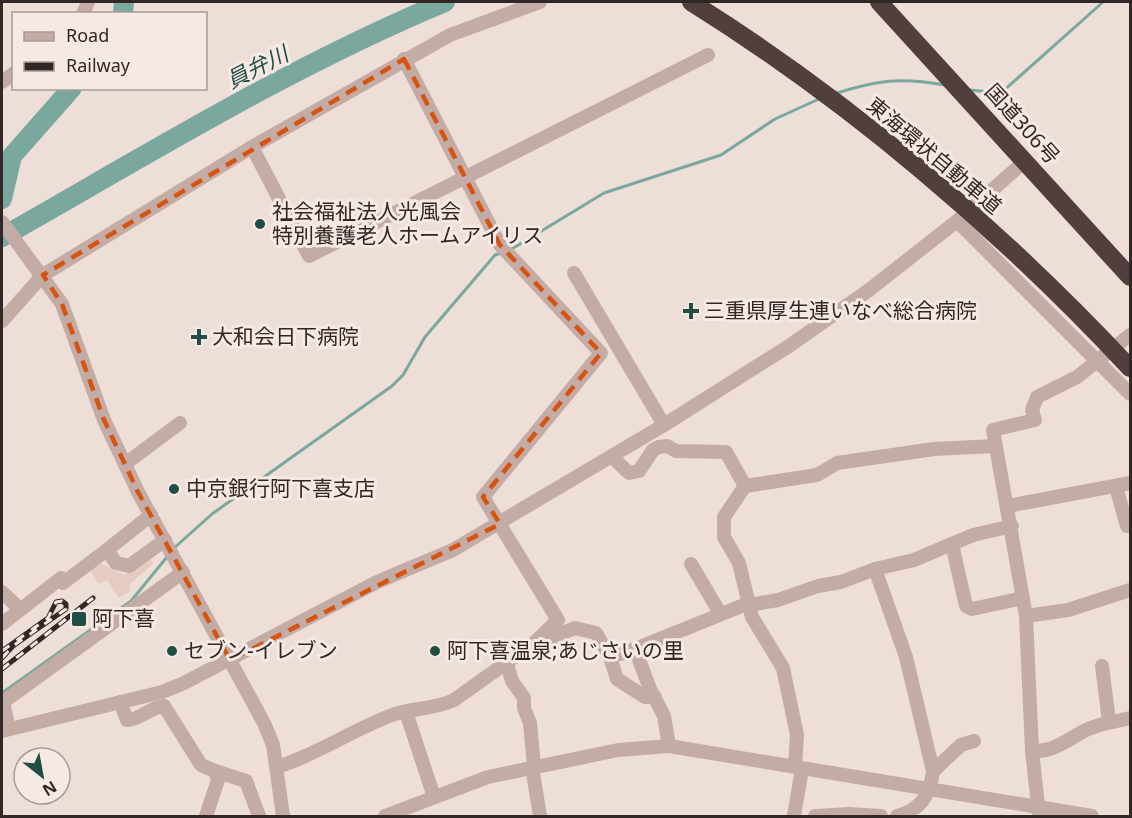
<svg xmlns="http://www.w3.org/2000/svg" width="1132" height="818" viewBox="0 0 1132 818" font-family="'Noto Sans','Noto Sans JP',sans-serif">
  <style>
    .plaza { fill: #e5cbc1 }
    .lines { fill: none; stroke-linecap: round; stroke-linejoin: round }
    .stream { stroke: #7aa89e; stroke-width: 3 }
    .river { stroke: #7aa89e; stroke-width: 20 }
    .minor { stroke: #c4aca6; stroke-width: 14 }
    .highway { stroke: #513f3e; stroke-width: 18 }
    .rail-casing { stroke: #312726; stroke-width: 5 }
    .rail { stroke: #f6e9e4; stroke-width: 3; stroke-dasharray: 9; stroke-linecap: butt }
    .highway-bridge { stroke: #513f3e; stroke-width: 18 }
    .marked { fill: none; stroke: #d6540f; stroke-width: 4.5; stroke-dasharray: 12 8; stroke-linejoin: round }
    .poi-dot { fill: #204e45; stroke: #f6e9e4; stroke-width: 2 }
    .labels { text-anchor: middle; stroke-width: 6; stroke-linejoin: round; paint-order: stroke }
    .street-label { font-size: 21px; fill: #312726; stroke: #f6e9e4 }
    .poi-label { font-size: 21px; fill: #312726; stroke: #f6e9e4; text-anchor: start }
    .water-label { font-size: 22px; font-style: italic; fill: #204e45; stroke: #f6e9e4 }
  </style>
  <rect width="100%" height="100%" fill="#eeded8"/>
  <polygon class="plaza" points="150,559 153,562 151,566 129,585 130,592 119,598 107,580 99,584 90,571 101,564 125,575"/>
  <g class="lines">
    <g class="stream">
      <polyline points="969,90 1001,93 1103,2"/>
      <path d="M834 94C877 80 901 77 945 85"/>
      <polyline points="510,250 604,193 721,155 775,119 819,99"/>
      <polyline points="173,549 212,514 392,386 403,375 425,337 495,255 501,253"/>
      <polyline points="2,693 131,601 167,557"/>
    </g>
    <g class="river">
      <polyline points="123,14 124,2"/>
      <polyline points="2,199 12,156 72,88"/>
      <path d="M2 237C147 155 291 66 445 2"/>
    </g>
    <g class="minor">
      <polyline points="83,14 88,2"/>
      <polyline points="2,82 14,73"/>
      <polyline points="252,147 309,256 708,55"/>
      <polyline points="957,221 1130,394"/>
      <polyline points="2,222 62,304 104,420 138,492 264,723 273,745 283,816"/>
      <polyline points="574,273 664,425"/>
      <polyline points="2,321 43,275 252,147 450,35 540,2"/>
      <polyline points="612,457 629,473 639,471 653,450 659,447 667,446 676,451 726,452 745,486"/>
      <polyline points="125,464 180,423"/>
      <polyline points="745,486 724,517 724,537 739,563 752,617 783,668 797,735 795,767"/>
      <polyline points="745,486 817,475 837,463 934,449 995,446"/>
      <polyline points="1116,487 1127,526 1130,526"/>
      <polyline points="1008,506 1130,483"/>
      <polyline points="151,515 107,550 116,563 129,566 165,540"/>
      <polyline points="952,544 966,606 972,609 1023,598"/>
      <polyline points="691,564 720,613"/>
      <path d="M875 569 906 657 933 771C930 795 921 810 897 816"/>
      <polyline points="2,592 20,609"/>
      <polyline points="749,605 778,600 818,586 841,582 875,569 914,560 973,535 1012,526"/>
      <polyline points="1026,616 1068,610 1130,590"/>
      <polyline points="2,624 61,578 63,583 107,550"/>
      <polyline points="539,643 575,628 596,633 610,657 635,649"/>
      <polyline points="610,657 617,679 645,697 655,697"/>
      <polyline points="506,661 512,681 524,698 524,708 530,723 534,766"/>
      <polyline points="1102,666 1109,721"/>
      <path d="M120 702 127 720C140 720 150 707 164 706L201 765 215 771 218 780 206 816"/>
      <polyline points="406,712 434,797"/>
      <polyline points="9,729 3,702 183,572"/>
      <polyline points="2,731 162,692 184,683 377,582 453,550 664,425 789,346 869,290 957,221 1025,161"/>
      <polyline points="669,746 664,716 650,689 635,649 749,603"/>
      <path d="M1032 751C1054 752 1065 741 1084 731 1099 723 1115 722 1130 718"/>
      <path d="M277 767C319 754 355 728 395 714 415 708 435 709 454 700L534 643 558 620 483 497 601 353 500 245 404 59"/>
      <polyline points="532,767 540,816"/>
      <polyline points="215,771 246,781 259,816"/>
      <polyline points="933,771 961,745 974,741"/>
      <polyline points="1039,814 1032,751 1026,616 993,430 1035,420 1032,410 1037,397 1077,377 1130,335"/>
      <polyline points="385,816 488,777 618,750 669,746 1092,816"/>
      <polyline points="794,816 802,769"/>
      <polyline points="815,816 849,814 881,816"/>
    </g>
    <polyline class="highway" points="879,2 1130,277"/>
    <g class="rail-casing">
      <g id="rail">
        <polyline points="2,651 48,618 56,602 62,601 66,604 66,609 13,646 2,658"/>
        <polyline points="2,669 93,598"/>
      </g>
    </g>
    <use href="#rail" class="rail"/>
    <path class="highway-bridge" d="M691 2C851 102 1001 230 1130 368"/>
  </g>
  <path class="marked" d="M404 59 500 245 601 353 483 497 500 524 230 660 138 492 104 420 62 304 43 275Z"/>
  <g class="poi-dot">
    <circle cx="260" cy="224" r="6"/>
    <path d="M688 302h6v6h6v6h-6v6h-6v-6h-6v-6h6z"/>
    <path d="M196 328h6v6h6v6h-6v6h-6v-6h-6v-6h6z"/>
    <circle cx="174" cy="489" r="6"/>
    <rect x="71" y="611" width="16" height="16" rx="3"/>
    <circle cx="172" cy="651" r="6"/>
    <circle cx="435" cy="651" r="6"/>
  </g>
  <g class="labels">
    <g class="street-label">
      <text transform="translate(1022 124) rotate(48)" y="7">国道306号</text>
      <text transform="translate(934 156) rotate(40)" y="7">東海環状自動車道</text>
    </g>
    <g class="poi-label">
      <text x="272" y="219">社会福祉法人光風会<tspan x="272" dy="24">特別養護老人ホームアイリス</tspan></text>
      <text x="704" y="318">三重県厚生連いなべ総合病院</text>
      <text x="212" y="344">大和会日下病院</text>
      <text x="186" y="496">中京銀行阿下喜支店</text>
      <text x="92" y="626">阿下喜</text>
      <text x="184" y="658">セブン-イレブン</text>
      <text x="447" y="658">阿下喜温泉;あじさいの里</text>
    </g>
    <g class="water-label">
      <text transform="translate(257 67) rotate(-27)" y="8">員弁川</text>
    </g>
  </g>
  <rect width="1132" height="818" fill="none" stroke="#312726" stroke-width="6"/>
  <rect x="12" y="12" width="195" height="78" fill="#f6e9e4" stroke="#a79b98" stroke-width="1.5"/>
  <rect x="24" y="32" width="30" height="9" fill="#c4aca6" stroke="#a79b98" stroke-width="1.5"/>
  <text x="66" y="42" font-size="18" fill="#312726">Road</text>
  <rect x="24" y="62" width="30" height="9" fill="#312726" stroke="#a79b98" stroke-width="1.5"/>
  <text x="66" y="72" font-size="18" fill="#312726">Railway</text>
  <g transform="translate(42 776) rotate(149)"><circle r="28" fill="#f6e9e4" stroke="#a79b98" stroke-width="1.5"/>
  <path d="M0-4.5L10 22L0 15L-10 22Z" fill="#204e45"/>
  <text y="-9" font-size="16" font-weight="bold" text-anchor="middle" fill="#312726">N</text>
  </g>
</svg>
